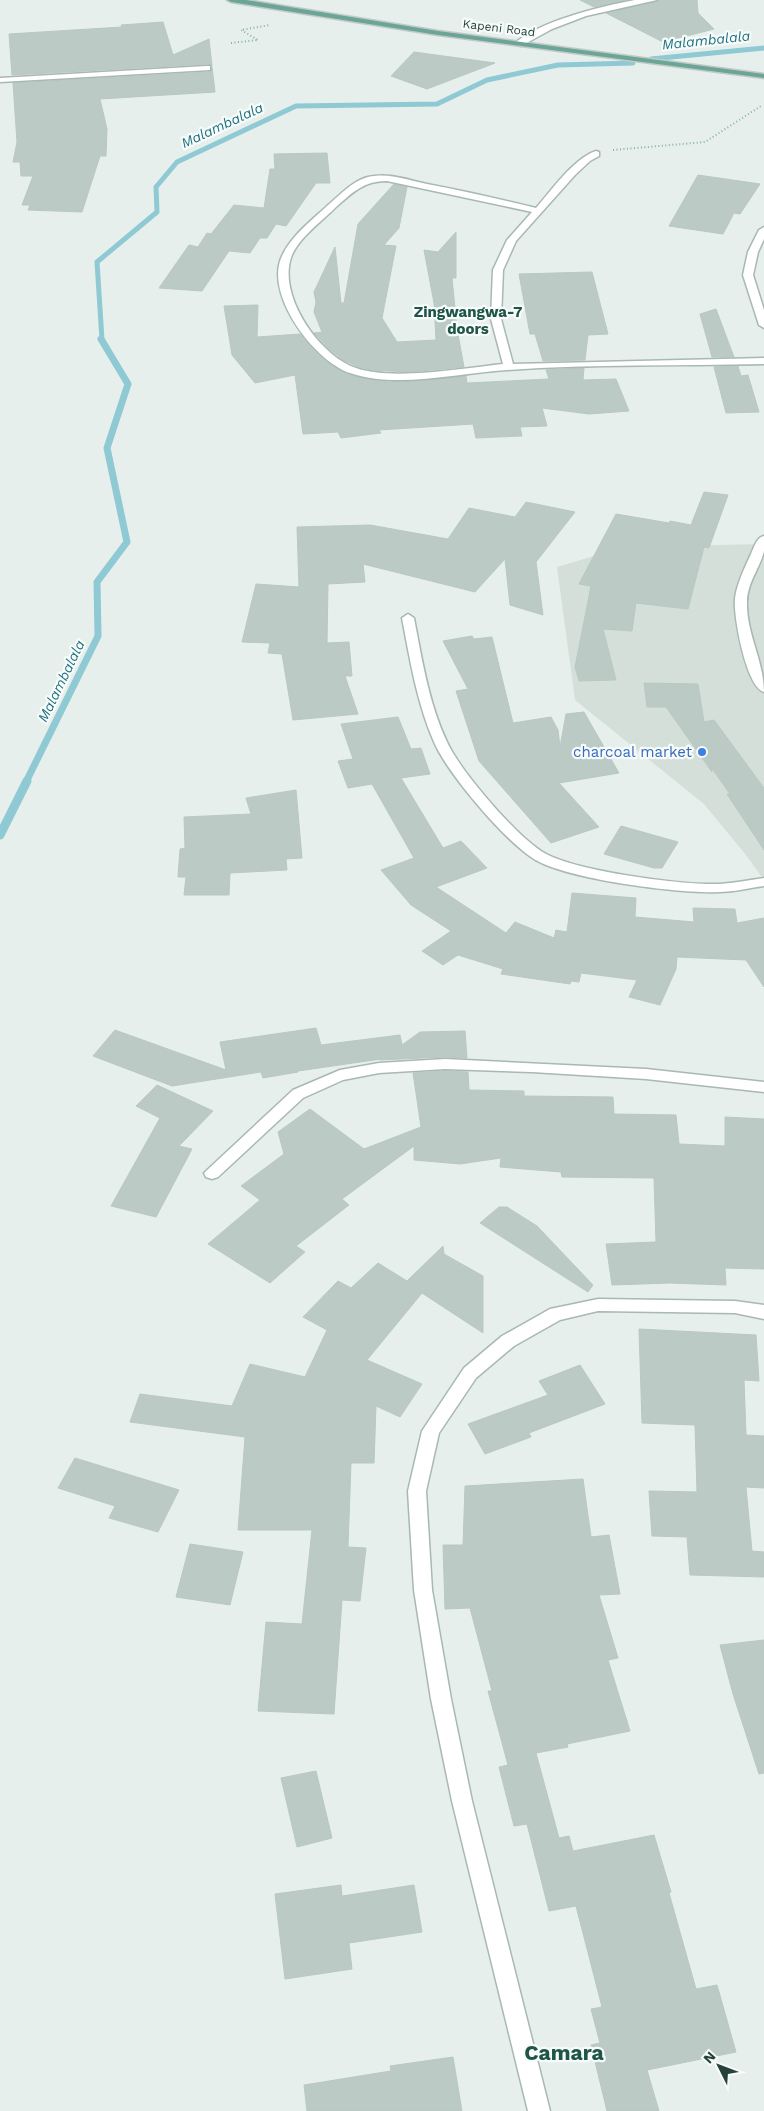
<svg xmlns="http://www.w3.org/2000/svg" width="764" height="2111" viewBox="0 0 764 2111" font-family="'Work Sans',sans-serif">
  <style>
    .built { fill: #d4dfda }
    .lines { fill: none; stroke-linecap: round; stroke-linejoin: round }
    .stream-far2 { stroke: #8ec9d4; stroke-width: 5 }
    .stream-far1 { stroke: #8ec9d4; stroke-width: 7 }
    .stream { stroke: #8ec9d4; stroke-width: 9 }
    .building { fill: #bbcac4; stroke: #b8c9c2 }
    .minor-casing { stroke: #a8b8b2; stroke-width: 3 }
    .major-casing { stroke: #c2cac8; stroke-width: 3 }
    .path { stroke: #86b3a5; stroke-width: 2; stroke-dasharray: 1 2.5; stroke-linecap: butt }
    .minor { fill: #fff; fill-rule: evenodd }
    .major { fill: #6aa596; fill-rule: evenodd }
    .shop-dot { fill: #3f7fe0; stroke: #f7fbf9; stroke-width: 2 }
    .labels { text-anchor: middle; stroke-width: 4.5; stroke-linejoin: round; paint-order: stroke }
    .far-street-label { font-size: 12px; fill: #24423a; stroke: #f7fbf9 }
    .far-water-label { font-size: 14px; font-style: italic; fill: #1c6f80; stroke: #f7fbf9 }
    .far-quarter-label { font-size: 15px; font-weight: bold; fill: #1f5548; stroke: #f7fbf9 }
    .shop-label { font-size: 15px; fill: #366cbe; stroke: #f7fbf9; text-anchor: end }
    .near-quarter-label { font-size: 21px; font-weight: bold; fill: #1f5548; stroke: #f7fbf9 }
  </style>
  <rect width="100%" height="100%" fill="#e6efeb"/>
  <polygon class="built" points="764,544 764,880 746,855 704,804 575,700 557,567 624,547"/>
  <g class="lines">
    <g class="stream-far2">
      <polyline points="651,59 764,48"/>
      <polyline points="102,340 97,262 157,212 156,187 177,162 296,106 437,104 487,80 558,65 633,63"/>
    </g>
    <polyline class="stream-far1" points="26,782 98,636 97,582 127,542 107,448 128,384 101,339"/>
    <polyline class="stream" points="0,835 27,781"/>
  </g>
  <g class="building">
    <polygon points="580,0 625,0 594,7"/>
    <polygon points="659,0 697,0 698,13 714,29 663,42 606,13"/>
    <polygon points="163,22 173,55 209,39 212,66 207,64 12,75 9,34 122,27 121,25"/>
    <polygon points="414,52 495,63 427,89 391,76"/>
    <polygon points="212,67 215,92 100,99 107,129 106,156 100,156 82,212 28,210 30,205 22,205 33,176 21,176 20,162 13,162 17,142 13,83 210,72"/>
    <polygon points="327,153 330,183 316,183 286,226 276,224 267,238 260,238 250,253 229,251 202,291 159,288 189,245 198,247 207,233 211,234 234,205 264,208 270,169 275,169 274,154"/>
    <polygon points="698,175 760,184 740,214 734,213 723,234 669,226"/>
    <polygon points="394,184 407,187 399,228 384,245 396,246 382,318 397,342 436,340 434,303 424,250 438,252 456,232 456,278 452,278 457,329 464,367 408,372 371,370 357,366 343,360 329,349 314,333 322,332 314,312 316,302 314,292 335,247 341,303 344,303 358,224"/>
    <polygon points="592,272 608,334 588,335 585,360 543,361 535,334 530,334 519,274"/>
    <polygon points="258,305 257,337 300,334 321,357 336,368 350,375 387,382 428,380 466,376 467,383 549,379 546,370 584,368 583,380 616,379 629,411 589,414 542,408 547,426 520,427 522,436 476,438 473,424 379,430 381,433 341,438 338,432 303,434 295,375 255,383 232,355 224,306"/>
    <polygon points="716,309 734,357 712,357 700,314"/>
    <polygon points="738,366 741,376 748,375 759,412 726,413 714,367"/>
    <polygon points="704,492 728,495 709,548 704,547 688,609 636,603 632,631 603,629 616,680 579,681 575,667 591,586 579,584 616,514 669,523 670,521 691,525"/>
    <polygon points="526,502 575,512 536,562 543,615 510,605 505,559 475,592 363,564 365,582 328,584 327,643 349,642 352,676 345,676 358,714 293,720 282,654 268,653 270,643 242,642 256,584 299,587 297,527 370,525 448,539 469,508 515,517"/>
    <polygon points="472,636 474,639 492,637 513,723 551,717 558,730 560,747 566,714 584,712 619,773 559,783 599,827 551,843 479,761 456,691 468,689 443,641"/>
    <polygon points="644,683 698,684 704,722 714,720 764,788 764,850 727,794 730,794 711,767 712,772 666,707 647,707"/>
    <polygon points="398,717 411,749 421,748 430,774 401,778 443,848 461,841 487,868 436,887 506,933 515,922 554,938 556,930 567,932 572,893 636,898 635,917 694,922 693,908 735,909 737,923 764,918 764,987 746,960 677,957 676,969 660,1005 629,997 637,980 581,973 579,982 571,981 570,984 501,974 503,969 458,955 443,965 422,951 451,931 411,905 381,870 414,858 372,784 348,788 338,761 353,759 341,724"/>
    <polygon points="296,790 302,858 286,859 287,870 230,873 229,895 184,895 186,877 178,877 180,849 185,848 184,817 251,814 246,798"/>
    <polygon points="621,826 678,842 662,868 654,868 604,854"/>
    <polygon points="316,1028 321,1045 400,1035 402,1045 420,1032 465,1031 467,1058 445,1057 380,1060 381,1059 298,1071 298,1072 263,1078 261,1072 172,1086 93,1056 115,1030 226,1070 220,1042"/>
    <polygon points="445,1071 468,1072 469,1090 524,1091 524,1096 613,1097 614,1114 676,1115 679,1144 725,1146 725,1117 764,1119 764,1269 725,1268 726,1285 670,1283 612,1285 606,1244 656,1242 654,1178 562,1177 561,1172 500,1167 501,1158 460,1164 414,1160 414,1146 342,1199 349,1205 296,1246 305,1252 270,1283 208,1244 260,1200 241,1186 284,1154 278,1132 310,1109 364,1149 421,1127 413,1073"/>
    <polygon points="157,1085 213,1111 179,1146 192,1149 156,1217 111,1206 160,1118 136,1106"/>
    <polygon points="499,1207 507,1207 537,1226 593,1285 588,1292 480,1223"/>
    <polygon points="443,1246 444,1254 483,1276 483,1333 422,1293 367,1360 422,1384 400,1417 376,1406 374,1463 351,1463 348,1547 366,1548 360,1601 342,1600 334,1714 258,1711 266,1622 302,1624 312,1530 238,1530 245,1437 130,1422 140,1394 232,1406 250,1364 305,1377 327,1330 303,1317 338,1281 351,1288 378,1263 407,1281"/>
    <polygon points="639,1329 756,1335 759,1381 744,1380 746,1435 764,1436 764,1488 746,1487 752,1551 764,1552 764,1577 690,1575 687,1537 652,1536 649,1491 697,1492 695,1425 642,1423"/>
    <polygon points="580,1365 605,1404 529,1433 531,1437 485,1454 468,1424 548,1395 539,1381"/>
    <polygon points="75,1458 179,1490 158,1532 109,1518 115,1506 58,1488"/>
    <polygon points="583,1479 591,1537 609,1535 620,1594 599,1595 618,1658 608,1660 630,1731 567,1744 568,1747 536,1753 559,1838 569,1836 573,1851 654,1835 671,1892 669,1893 696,1989 717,1985 736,2052 647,2070 659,2111 607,2111 591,2045 600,2043 591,2009 602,2007 576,1906 549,1911 527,1824 514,1826 499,1767 508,1765 488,1691 492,1691 470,1608 445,1609 443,1545 463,1545 465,1486"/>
    <polygon points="190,1544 243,1552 230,1605 176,1597"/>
    <polygon points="764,1640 764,1773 759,1774 733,1694 720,1645"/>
    <polygon points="316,1771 332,1838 297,1847 281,1778"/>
    <polygon points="341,1885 342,1896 414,1885 422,1932 349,1943 352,1969 285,1979 275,1894"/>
    <polygon points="453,2057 462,2111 307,2111 304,2085 391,2071 390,2066"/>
  </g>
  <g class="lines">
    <g class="minor-casing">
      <g id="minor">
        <path d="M635 0H657L586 16 552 29 521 46 514 44C539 21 602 6 635 0Z"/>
        <polygon points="207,66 210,66 210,70 0,82 0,78"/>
        <path d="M596 151 599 152V156L590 161 575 175 516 241 503 270 501 319 513 364 764 358V364C679 366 593 364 507 370 459 373 396 389 350 373 315 361 268 299 280 261 288 238 310 222 327 206 339 196 352 181 368 177 388 172 408 180 427 184 464 191 500 199 536 208 551 191 574 158 596 151ZM387 181 532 212 507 240 493 270 491 319 503 364C464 368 392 381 356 368 319 356 276 294 292 255 300 237 321 222 335 208 352 193 363 181 387 181Z"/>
        <polygon points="764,227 764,239 758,252 753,275 764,310 764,328 759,325 743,275 748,252 759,230"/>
        <path d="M764 536C764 540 764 546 764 551 760 568 747 583 747 602 746 633 764 661 764 692 746 687 733 615 735 598 737 583 745 567 751 554 754 547 757 537 764 536Z"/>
        <path d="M408 614 414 618C422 660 429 704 447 742 461 772 513 832 541 851 570 871 682 885 719 884 734 883 749 880 764 878V886C749 888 734 892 719 892 680 894 561 879 531 857 502 837 448 774 434 742 417 703 410 660 402 618Z"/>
        <polygon points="445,1059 646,1069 764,1082 764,1092 646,1079 532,1072 445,1069 379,1073 343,1080 303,1098 218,1177 212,1179 206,1177 204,1173 293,1090 340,1070 379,1063"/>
        <polygon points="598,1299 735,1301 764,1305 764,1319 735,1313 598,1311 560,1320 514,1346 476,1378 439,1433 426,1491 432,1590 451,1699 472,1801 550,2111 528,2111 452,1801 431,1699 414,1590 408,1491 422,1431 464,1368 502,1336 550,1309"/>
      </g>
    </g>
    <g class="major-casing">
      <polygon id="major" points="227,0 246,0 438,31 764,74 764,78 438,35 231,2"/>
    </g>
    <g class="path">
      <polyline points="231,43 258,40 241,30 270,25"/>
      <polyline points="613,150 705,142 761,106"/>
    </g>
    <use href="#minor" class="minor"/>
    <use href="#major" class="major"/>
  </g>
  <circle class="shop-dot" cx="702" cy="752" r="5"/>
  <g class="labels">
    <g class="far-street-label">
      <text transform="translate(499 28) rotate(7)" y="4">Kapeni Road</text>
    </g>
    <g class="far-water-label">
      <text transform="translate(706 40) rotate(-6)" y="5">Malambalala</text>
      <text transform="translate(222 125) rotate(-25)" y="5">Malambalala</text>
      <text transform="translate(61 681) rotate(-64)" y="5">Malambalala</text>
    </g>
    <g class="far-quarter-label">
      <text x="468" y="317">Zingwangwa-7<tspan x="468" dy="17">doors</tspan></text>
    </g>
    <g class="shop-label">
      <text x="692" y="757">charcoal market</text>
    </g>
    <g class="near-quarter-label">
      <text x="564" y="2060">Camara</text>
    </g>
  </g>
  <g transform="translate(719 2066) rotate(312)" stroke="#f7fbf9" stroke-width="4" paint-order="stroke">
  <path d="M0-4L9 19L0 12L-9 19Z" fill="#24423a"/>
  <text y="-8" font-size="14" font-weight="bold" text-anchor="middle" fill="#24423a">N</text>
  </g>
</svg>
